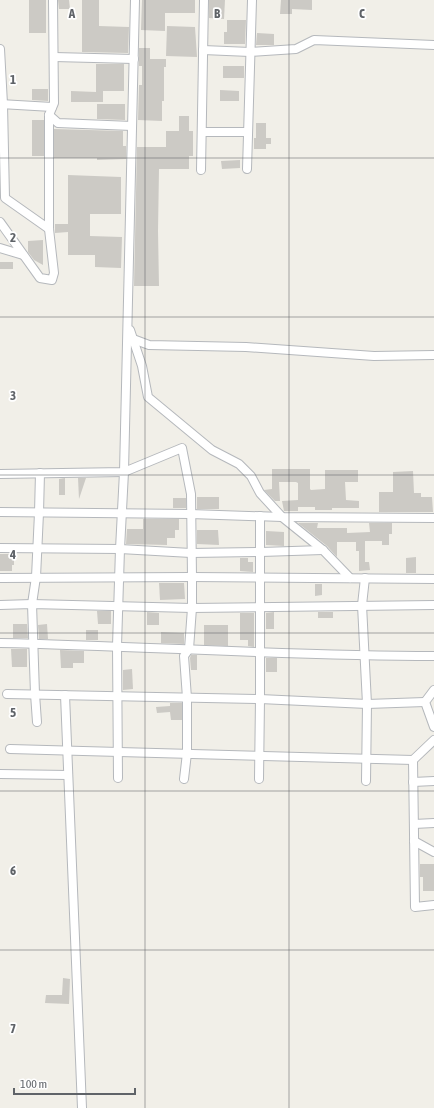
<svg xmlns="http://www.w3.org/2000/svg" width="434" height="1108" viewBox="0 0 434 1108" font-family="'Asap Condensed',sans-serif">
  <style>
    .building { fill: #cccac5 }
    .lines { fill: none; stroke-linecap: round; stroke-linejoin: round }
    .street-casing { stroke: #b5b8bc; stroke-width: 10 }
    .street { stroke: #fff; stroke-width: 8 }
    .grid { fill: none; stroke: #5f6368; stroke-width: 1; stroke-opacity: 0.55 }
    .grid-label { font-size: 13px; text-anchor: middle; font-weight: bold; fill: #5f6368; stroke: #fff; stroke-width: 3.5; stroke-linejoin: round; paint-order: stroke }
  </style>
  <rect width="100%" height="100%" fill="#f1efe8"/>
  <g class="building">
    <rect x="29" y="0" width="17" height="33"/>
    <polygon points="58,0 69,0 70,9 59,9"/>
    <polygon points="82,0 99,0 99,26 129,27 128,53 82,52"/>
    <polygon points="142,0 195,0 195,13 165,13 165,31 141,30"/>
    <polygon points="209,0 225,0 224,19 209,18"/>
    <polygon points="281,0 312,0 312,10 292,9 292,14 280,14"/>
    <polygon points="227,20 246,20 245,44 224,44 224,32 227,32"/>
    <polygon points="167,26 195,27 197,57 166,56"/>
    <polygon points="257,33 274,34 274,45 256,45"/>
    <polygon points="139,48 150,48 150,59 166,59 166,67 164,67 164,101 162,101 162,121 138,120 139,85 142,85 142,66 139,66"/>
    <polygon points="96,64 124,64 124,91 103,91 103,102 71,102 71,91 96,92"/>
    <rect x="223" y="66" width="21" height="12"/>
    <polygon points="32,89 48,89 48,101 32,100"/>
    <polygon points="220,90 239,91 239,101 220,101"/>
    <polygon points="97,104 125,104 125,120 97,119"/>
    <polygon points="179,116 189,116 189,131 193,131 193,156 189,156 189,169 159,169 158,231 159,286 134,286 137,147 166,147 166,131 179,131"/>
    <rect x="32" y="120" width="12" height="36"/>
    <polygon points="256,123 266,123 266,138 271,138 271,144 266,144 266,149 254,149 254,138 256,138"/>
    <polygon points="54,129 123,131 123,146 126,146 126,159 97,160 97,158 54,158"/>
    <polygon points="240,160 240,168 222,169 221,161"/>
    <polygon points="68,175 121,177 121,214 90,214 90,236 122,237 121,268 95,267 95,255 68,255 68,232 55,233 55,224 68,224"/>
    <polygon points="43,240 43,265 34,260 28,252 28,241"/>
    <rect x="0" y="262" width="13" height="7"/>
    <polygon points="272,469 310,469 310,489 311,490 325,489 325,470 358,470 358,482 345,482 346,500 359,501 359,508 332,508 332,510 315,510 315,507 298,507 298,511 284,511 282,501 298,500 298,483 296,482 279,482 280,501 275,501 264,490 272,489"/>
    <polygon points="413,471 414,493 421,493 421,497 432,497 433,512 379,512 379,492 393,492 393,472"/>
    <polygon points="65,478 65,495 59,495 59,479"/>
    <polygon points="78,478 86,478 79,499"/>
    <rect x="197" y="497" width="22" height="12"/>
    <rect x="173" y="498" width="13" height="10"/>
    <polygon points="143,519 179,519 179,530 175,530 175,538 167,538 167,545 126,544 127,529 143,529"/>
    <polygon points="298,523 318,523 317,528 347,528 347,533 370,532 369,523 392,523 392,534 389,534 389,545 382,545 382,541 365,541 365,562 369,562 370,570 359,571 359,551 356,551 356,542 337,542 337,557 327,546"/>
    <polygon points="197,530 218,530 219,545 197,544"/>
    <polygon points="266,531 284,532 284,546 266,545"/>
    <polygon points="0,554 12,554 12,558 14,558 14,565 12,565 12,571 0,571"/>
    <polygon points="416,557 416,573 406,573 406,558"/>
    <polygon points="240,558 248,558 248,562 253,562 253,572 240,571"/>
    <polygon points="159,583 184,583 185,599 160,600"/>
    <polygon points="315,584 322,584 322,595 315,596"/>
    <polygon points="97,611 111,611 111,624 98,624"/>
    <polygon points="147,612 159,613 159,625 147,625"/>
    <polygon points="274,612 274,629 266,629 266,613"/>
    <rect x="318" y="612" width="15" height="6"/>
    <polygon points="240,613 254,613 254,647 248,646 248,640 240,640"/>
    <polygon points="13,624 27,624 28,638 13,638"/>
    <polygon points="47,624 48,639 39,639 38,625"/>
    <polygon points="204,625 228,625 228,646 204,645"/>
    <rect x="86" y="630" width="12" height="10"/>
    <polygon points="161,632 184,633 184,644 161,643"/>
    <polygon points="11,649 27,649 27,667 12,667"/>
    <polygon points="60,650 84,651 84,663 73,663 73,668 61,668"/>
    <polygon points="191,655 197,655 197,670 191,670 190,658"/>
    <rect x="266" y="658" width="11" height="14"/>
    <polygon points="132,669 133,689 123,690 123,670"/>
    <polygon points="170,703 182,703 182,720 171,720 170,712 157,713 156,707 170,706"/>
    <polygon points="420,864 434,864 434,891 423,891 423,877 420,877"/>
    <polygon points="63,978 70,979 69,1004 45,1003 46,995 62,995"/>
  </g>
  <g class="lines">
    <g class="street-casing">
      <g id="street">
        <polyline points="0,49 3,104 5,198 49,229"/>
        <polyline points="203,50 250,52 296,49 314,40 434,45"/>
        <polyline points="54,57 134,59"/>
        <polyline points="0,104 52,107"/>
        <polyline points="49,115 58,123 132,126"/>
        <polyline points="202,132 248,132"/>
        <polyline points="247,169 252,0"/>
        <polyline points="201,170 204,0"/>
        <polyline points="0,222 40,278 52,280 54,273 49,229 49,115 54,103 53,0"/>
        <polyline points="0,248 23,255"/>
        <polyline points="130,330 142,366 148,397 212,450 239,464 251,476 260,493 282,517 323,550 350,578"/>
        <polyline points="133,339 149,345 246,347 374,356 434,355"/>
        <polyline points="0,474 124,472 182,448 191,494 192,577 192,608 189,649 184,656 187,698 187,753 184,779"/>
        <polyline points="0,512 190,514 282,517 434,518"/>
        <polyline points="0,548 120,549 191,553 261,552 323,550"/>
        <polyline points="0,578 192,577 434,579"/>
        <polyline points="365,578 362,605 367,704 366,781"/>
        <polyline points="0,605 32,604 192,608 434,605"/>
        <path d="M0 643C145 646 289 656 434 656"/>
        <polyline points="434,690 425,702 434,727"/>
        <polyline points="7,694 260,699 367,704 425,702"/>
        <polyline points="65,695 82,1108"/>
        <polyline points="37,722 35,694 32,604 36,577 39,513 40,473"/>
        <polyline points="10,749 413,760 434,740"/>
        <polyline points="413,760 415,907 434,905"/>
        <polyline points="0,774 68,775"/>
        <polyline points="118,778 117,646 120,549 124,472 135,0"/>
        <polyline points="259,779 260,699 260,516"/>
        <polyline points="413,782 434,781"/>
        <polyline points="414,824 434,823"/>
        <polyline points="414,841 434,852"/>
      </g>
    </g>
    <use href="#street" class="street"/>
  </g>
  <path class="grid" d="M145 0V1108M289 0V1108M0 158H434M0 317H434M0 475H434M0 633H434M0 791H434M0 950H434"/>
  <g class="grid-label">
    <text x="72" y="18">A</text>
    <text x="217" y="18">B</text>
    <text x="362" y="18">C</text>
    <text x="13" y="84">1</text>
    <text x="13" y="242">2</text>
    <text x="13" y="400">3</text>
    <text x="13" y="559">4</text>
    <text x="13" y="717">5</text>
    <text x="13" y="875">6</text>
    <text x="13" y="1033">7</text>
  </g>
  <path d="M14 1088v6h121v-6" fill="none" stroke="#5f6368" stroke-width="2"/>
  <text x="20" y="1088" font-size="12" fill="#5f6368" stroke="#ffffff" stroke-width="3" paint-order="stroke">100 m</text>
</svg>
